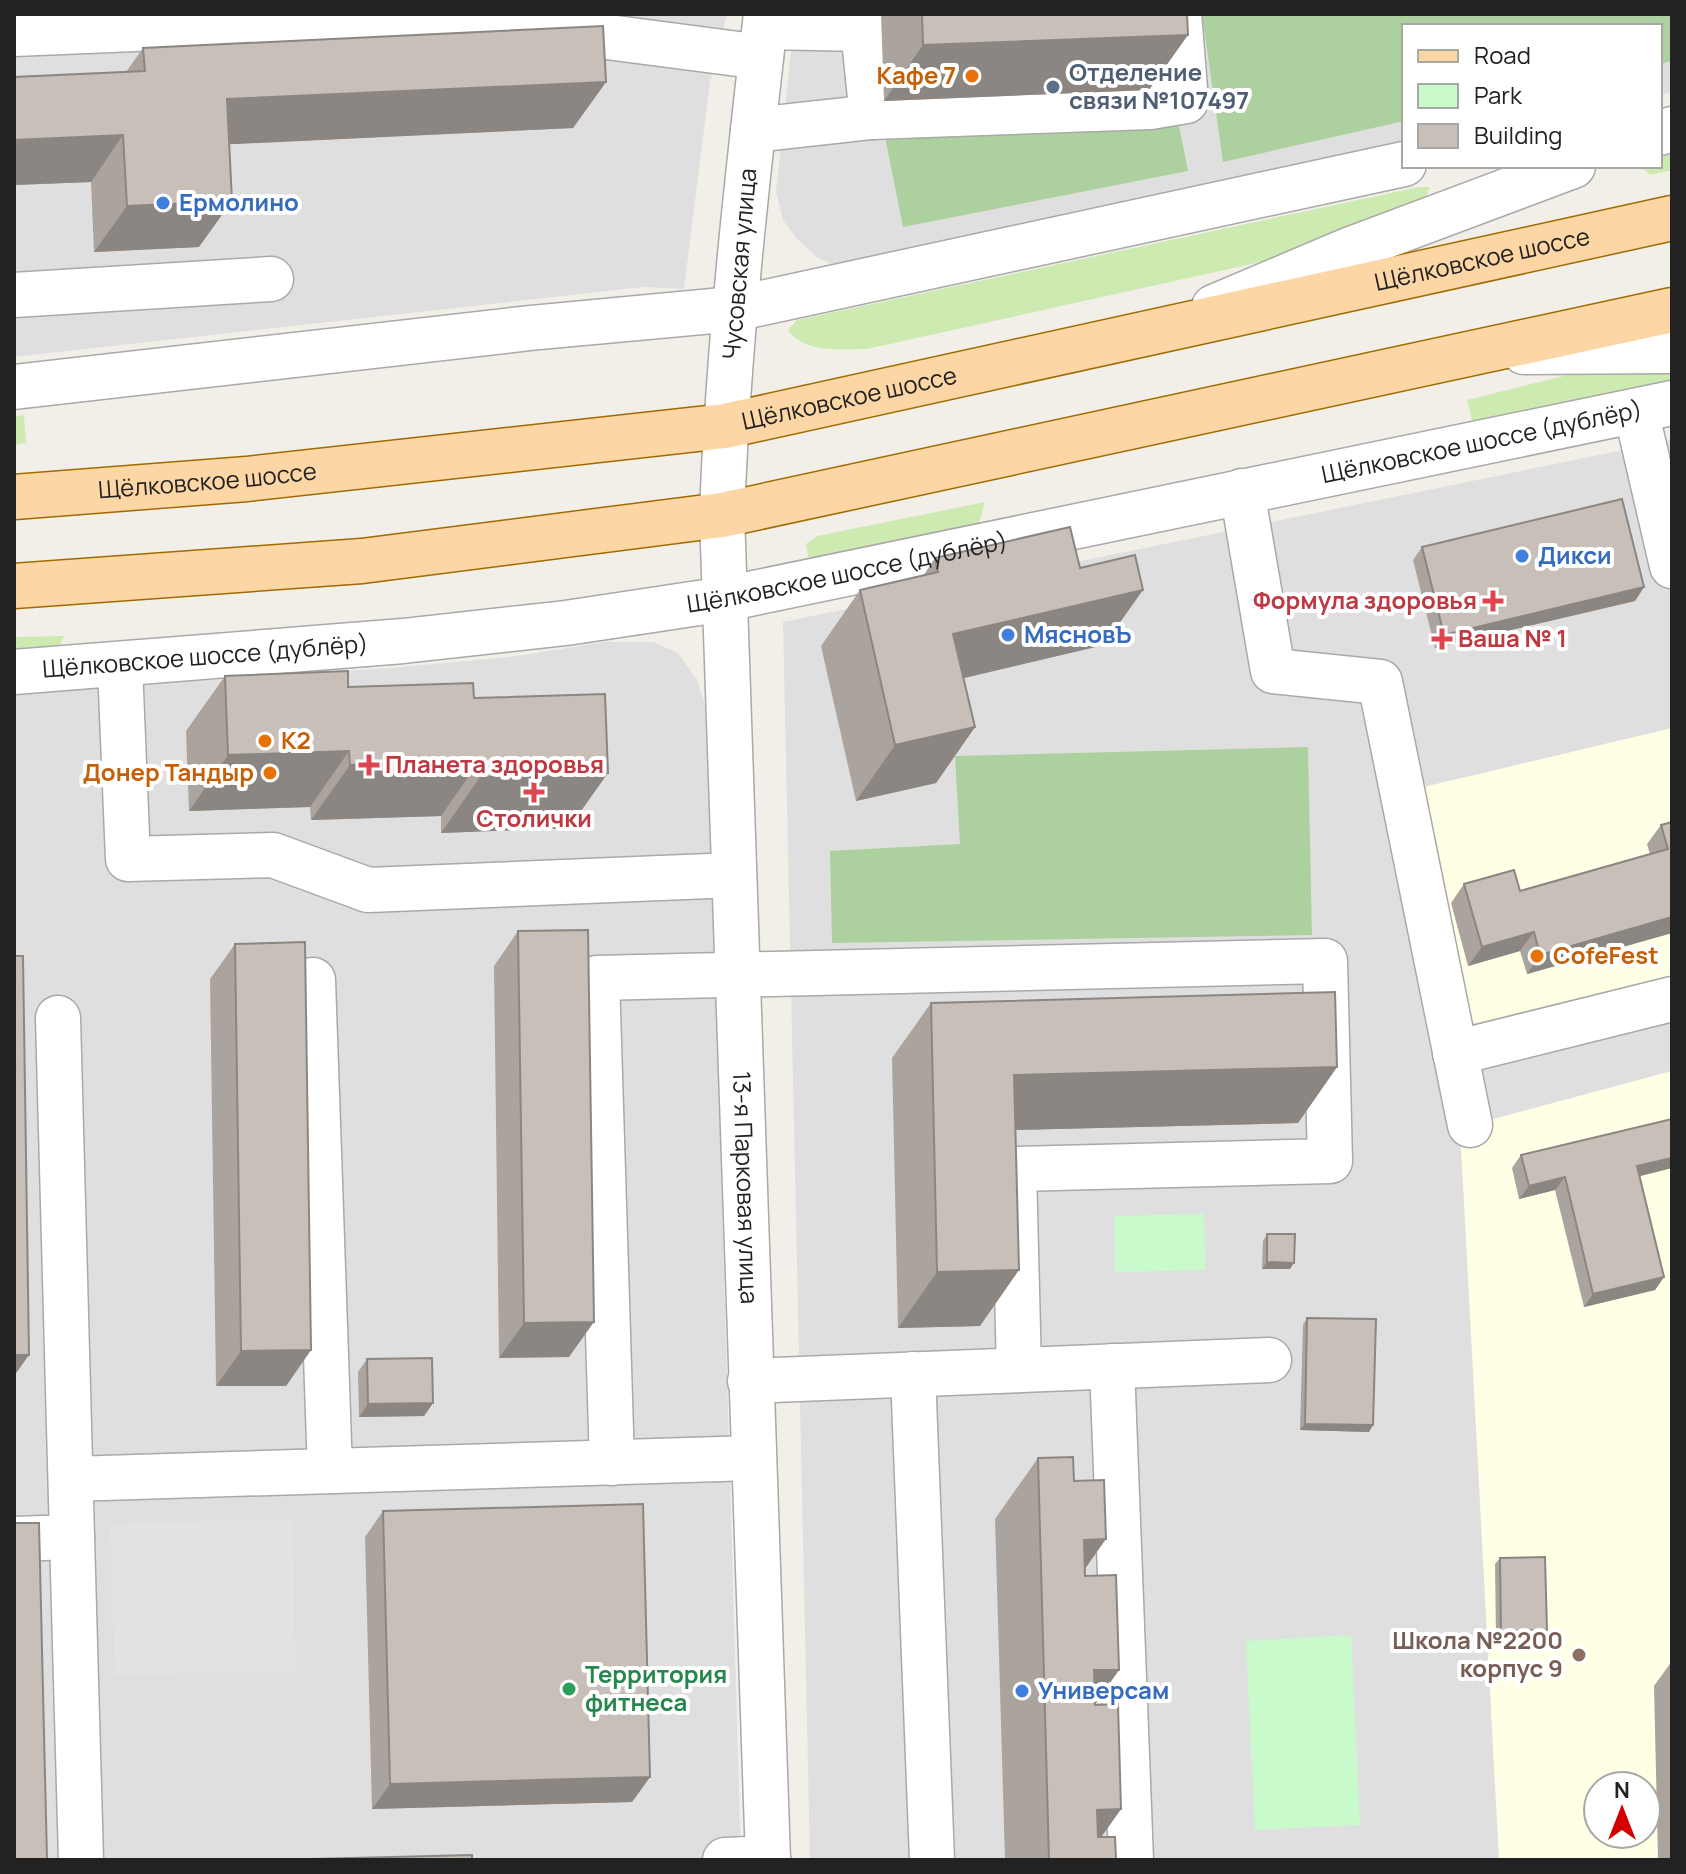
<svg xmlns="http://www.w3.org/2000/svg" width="1686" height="1874" viewBox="0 0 1686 1874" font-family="Manrope,sans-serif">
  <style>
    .residential { fill: #e0dfdf; fill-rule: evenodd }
    .education { fill: #ffffe5; fill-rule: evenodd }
    .grass { fill: #cdebb0 }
    .forest { fill: #add19e }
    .park { fill: #c8facc }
    .parking { fill: #e2e2e2 }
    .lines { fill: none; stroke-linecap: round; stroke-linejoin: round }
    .minor-casing { stroke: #a9a9a9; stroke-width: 47 }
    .major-casing { stroke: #a06b00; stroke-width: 47 }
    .minor { stroke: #fff; stroke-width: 44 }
    .major { stroke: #fcd6a4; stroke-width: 44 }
    .wall { fill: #aba49e }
    .shaded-wall { fill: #8b8681 }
    .building { fill: #c7bfb8; stroke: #8b8681; stroke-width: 2 }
    .food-dot { fill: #e8710a; stroke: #fff; stroke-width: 3 }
    .service-dot { fill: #5c6f8a; stroke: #fff; stroke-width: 3 }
    .shop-dot { fill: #3f7fe0; stroke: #fff; stroke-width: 3 }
    .health-dot { fill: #e0444e; stroke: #fff; stroke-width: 3 }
    .education-dot { fill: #8d6e63; stroke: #fff; stroke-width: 3 }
    .leisure-dot { fill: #2e9e5b; stroke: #fff; stroke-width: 3 }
    .labels { text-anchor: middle; stroke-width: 8; stroke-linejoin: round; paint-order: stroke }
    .service-label { font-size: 24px; font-weight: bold; fill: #4e5e75; stroke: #fff; text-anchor: start }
    .food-label { font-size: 24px; font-weight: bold; fill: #c56008; stroke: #fff; text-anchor: end }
    .shop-label { font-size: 24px; font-weight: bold; fill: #366cbe; stroke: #fff; text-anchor: start }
    .street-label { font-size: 24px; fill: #222; stroke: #fff }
    .health-label { font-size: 24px; font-weight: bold; fill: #be3a42; stroke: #fff; text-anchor: start }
    .education-label { font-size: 24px; font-weight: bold; fill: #785e54; stroke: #fff; text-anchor: end }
    .leisure-label { font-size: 24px; font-weight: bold; fill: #27864d; stroke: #fff; text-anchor: start }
  </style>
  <rect width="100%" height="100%" fill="#f2efe9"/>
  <g class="residential">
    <polygon points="14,14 727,14 710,82 684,289 644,287 14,357"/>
    <polygon points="795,14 1672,14 1672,92 1660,95 1660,26 1404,26 1404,152 841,268 818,258 797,239 783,220 776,192"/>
    <path d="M1672 440V1860H810L783 622ZM1598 1786H1646V1834H1598Z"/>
    <polygon points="604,642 653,642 678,653 697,680 708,715 741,1860 14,1860 14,693 390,668 517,656"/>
  </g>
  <g class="education">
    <polygon points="1672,728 1672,976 1467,1025 1411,790"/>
    <path d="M1672 1071V1860H1499L1460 1128ZM1598 1786H1646V1834H1598Z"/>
  </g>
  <g class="grass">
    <polygon points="1672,154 1672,170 1650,175 1644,169 1646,166 1660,166 1660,158"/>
    <path d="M1419 187H1430L1425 200 1297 254 867 349C841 349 805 354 788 330L797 320Z"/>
    <polygon points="1672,367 1672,381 1474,428 1467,400 1596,368"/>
    <polygon points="24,415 26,443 14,445 14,416"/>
    <polygon points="985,502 978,527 822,566 808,556 806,544 817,536"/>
    <polygon points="64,636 58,649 14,651 14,637"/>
  </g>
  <g class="forest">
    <polygon points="1202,14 1672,14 1672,61 1660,64 1660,26 1404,26 1404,121 1223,162"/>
    <polygon points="1178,121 1188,171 903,227 885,137"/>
    <polygon points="1308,747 1312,935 832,943 830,851 960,844 955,756"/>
  </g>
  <g class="park">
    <polygon points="1204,1214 1205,1270 1115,1272 1114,1216"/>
    <polygon points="1351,1635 1360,1825 1255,1830 1246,1641"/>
  </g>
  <polygon class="parking" points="293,1519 295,1671 115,1675 110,1524"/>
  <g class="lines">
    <g class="minor-casing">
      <g id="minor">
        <path id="s1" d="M766 14C747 181 728 347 722 515L768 1860"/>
        <polyline points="765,27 863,29 872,117"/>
        <polyline points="14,34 447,16 761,57"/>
        <polyline points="753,130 872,117 1150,107 1186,101 1179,14"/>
        <polyline points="1660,133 1672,129"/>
        <polyline points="14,295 271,279"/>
        <polyline points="1214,307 1351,249 1573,166"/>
        <polyline points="1524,352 1672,351"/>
        <polyline points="14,387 530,328 734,309 1404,164"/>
        <polyline points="1636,411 1672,566"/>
        <polyline points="1242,491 1273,671 1380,682 1470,1125"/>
        <polyline points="120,666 128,859 273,855 368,890 734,875"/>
        <path id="s2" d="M14 672 403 641 566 623 725 599 1672 403"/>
        <polyline points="313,980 330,1471"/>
        <polyline points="1455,1053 1672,999"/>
        <polyline points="1112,1366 1131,1860"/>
        <polyline points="913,1374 932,1860"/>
        <polyline points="750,1381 1269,1360"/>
        <polyline points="612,1463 597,978 1325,961 1330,1161 1014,1169 1019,1370"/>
        <polyline points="71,1479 753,1458"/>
        <polyline points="72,1537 81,1860"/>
        <polyline points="14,1539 72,1537 58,1018"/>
        <polyline points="725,1860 768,1858"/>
      </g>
    </g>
    <g class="major-casing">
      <g id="major">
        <path id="s3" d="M14 497 247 479 725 426 1672 218"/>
        <polyline points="14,586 362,561 722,515 1672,310"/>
      </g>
    </g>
    <use href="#minor" class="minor"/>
    <use href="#major" class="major"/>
  </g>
  <g class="wall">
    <polygon points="881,14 1187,14 1149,90 884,101"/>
    <polygon points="143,48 606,82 573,128 229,144 199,247 94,252 91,182 14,185 14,77 126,72"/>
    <polygon points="1422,547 1644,587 1635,601 1435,648 1413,560"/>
    <polygon points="935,558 1080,568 1104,645 963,678 975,727 936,783 856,801 821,646 860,590 923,576"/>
    <polygon points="225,676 474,698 569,828 441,833 441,816 311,820 310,807 189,811 186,731"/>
    <polygon points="1672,822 1672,933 1527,974 1520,951 1468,966 1451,903 1464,884 1520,891 1650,854 1647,844 1661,825"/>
    <polygon points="518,931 569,1357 499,1358 494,966"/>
    <polygon points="235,944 311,1350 286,1386 216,1386 210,979"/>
    <polygon points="931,1003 1337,1067 1298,1123 1016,1130 980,1326 898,1328 892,1058"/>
    <polygon points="1672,1119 1672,1168 1640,1176 1664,1277 1655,1290 1584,1307 1555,1190 1519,1199 1512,1168 1521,1155"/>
    <polygon points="1267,1234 1290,1269 1262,1269 1263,1241"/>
    <polygon points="1307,1318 1369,1432 1300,1430 1303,1325"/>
    <polygon points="367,1359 433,1403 424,1416 359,1417 358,1372"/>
    <polygon points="1038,1458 1074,1481 1085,1576 1119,1670 1095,1703 1121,1809 1101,1837 1116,1860 1005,1860 995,1519"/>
    <polygon points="383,1511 650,1777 632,1802 372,1809 365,1537"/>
    <polygon points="1500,1558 1547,1630 1542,1637 1496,1637 1495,1564"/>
    <polygon points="1672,1661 1672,1860 1658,1860 1654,1686"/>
  </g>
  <g class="shaded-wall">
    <polygon points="1188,35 1149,90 884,101 923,45"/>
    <polygon points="606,82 573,128 194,146 227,99"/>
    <polygon points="123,135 91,182 14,185 14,140"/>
    <polygon points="232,201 199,247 94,252 127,206"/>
    <polygon points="1644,587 1635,601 1435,648 1444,635"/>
    <polygon points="1143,590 1104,645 914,690 953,634"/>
    <polygon points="975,727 936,783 856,801 895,745"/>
    <polygon points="349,751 310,807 189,811 228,755"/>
    <polygon points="480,760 441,816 311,820 350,765"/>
    <polygon points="608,773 569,828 441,833 480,777"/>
    <polygon points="1672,917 1672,933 1527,974 1540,955"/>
    <polygon points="1534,932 1520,951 1468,966 1482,947"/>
    <polygon points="1337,1067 1298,1123 975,1131 1014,1075"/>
    <polygon points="1672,1158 1672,1168 1628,1179 1637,1166"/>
    <polygon points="1565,1177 1555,1190 1519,1199 1529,1186"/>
    <polygon points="1267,1262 1294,1263 1290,1269 1262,1269"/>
    <polygon points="1019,1270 980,1326 898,1328 937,1272"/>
    <polygon points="1664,1277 1655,1290 1584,1307 1593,1294"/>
    <polygon points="594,1322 569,1357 499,1358 524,1323"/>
    <polygon points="311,1350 286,1386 216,1386 241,1351"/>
    <polygon points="14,1355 29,1355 14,1376"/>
    <polygon points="433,1403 424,1416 359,1417 368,1404"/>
    <polygon points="1305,1424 1373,1425 1369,1432 1300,1430"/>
    <polygon points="1106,1539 1063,1600 1041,1602 1084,1540"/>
    <polygon points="1547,1630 1542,1637 1496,1637 1501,1631"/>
    <polygon points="1094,1670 1119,1670 1076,1731"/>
    <polygon points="650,1777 632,1802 372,1809 390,1784"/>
    <polygon points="1121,1809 1085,1860 1097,1810"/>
  </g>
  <g class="building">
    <polygon points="922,14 1187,14 1188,35 923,45"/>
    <polygon points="603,26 606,82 227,99 232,201 127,206 123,135 14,140 14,77 145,71 143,48"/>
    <polygon points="1622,499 1644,587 1444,635 1422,547"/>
    <polygon points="1070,527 1080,568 1135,555 1143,590 953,634 975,727 895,745 860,590 938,572 935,558"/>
    <polygon points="348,671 348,687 473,683 474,698 605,694 608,773 480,777 480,760 350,765 349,751 228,755 225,676"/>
    <polygon points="1672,822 1672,917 1540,955 1534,932 1482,947 1464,884 1514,870 1520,891 1668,849 1661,825"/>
    <polygon points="588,930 594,1322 524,1323 518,931"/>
    <polygon points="305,942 311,1350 241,1351 235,944"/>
    <polygon points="14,956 23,956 29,1355 14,1355"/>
    <polygon points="1335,992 1337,1067 1014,1075 1019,1270 937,1272 931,1003"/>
    <polygon points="1672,1119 1672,1158 1637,1166 1664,1277 1593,1294 1565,1177 1529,1186 1521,1155"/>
    <polygon points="1267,1234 1295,1234 1294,1263 1267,1262"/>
    <polygon points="1307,1318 1376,1319 1373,1425 1305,1424"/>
    <polygon points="432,1358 433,1403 368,1404 367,1359"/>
    <polygon points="1073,1457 1074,1481 1104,1480 1106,1539 1084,1540 1085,1576 1116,1575 1119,1670 1094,1670 1095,1705 1118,1704 1121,1809 1097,1810 1098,1837 1115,1837 1116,1860 1049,1860 1038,1458"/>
    <polygon points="643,1504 650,1777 390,1784 383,1511"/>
    <polygon points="14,1523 39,1523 47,1860 14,1860"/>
    <polygon points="1545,1557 1547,1630 1501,1631 1500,1558"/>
    <polygon points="472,1855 472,1860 271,1860"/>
  </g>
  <g class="food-dot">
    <circle cx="972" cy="76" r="8"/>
    <circle cx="265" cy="741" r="8"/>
    <circle cx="270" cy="773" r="8"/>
    <circle cx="1537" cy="956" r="8"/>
  </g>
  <circle class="service-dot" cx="1053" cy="87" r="8"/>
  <g class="shop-dot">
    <circle cx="163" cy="203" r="8"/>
    <circle cx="1522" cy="556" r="8"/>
    <circle cx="1008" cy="635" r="8"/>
    <circle cx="1022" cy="1691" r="8"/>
  </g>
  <g class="health-dot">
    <path d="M1489 589h8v8h8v8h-8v8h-8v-8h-8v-8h8z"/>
    <path d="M1438 627h8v8h8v8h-8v8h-8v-8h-8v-8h8z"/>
    <path d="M365 753h8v8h8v8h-8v8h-8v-8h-8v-8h8z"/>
    <path d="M530 780h8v8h8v8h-8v8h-8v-8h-8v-8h8z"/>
  </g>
  <circle class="education-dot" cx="1579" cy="1655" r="8"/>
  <circle class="leisure-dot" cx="569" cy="1689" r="8"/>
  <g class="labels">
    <g class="service-label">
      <text x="1069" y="81">Отделение<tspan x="1069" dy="28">связи №107497</tspan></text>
    </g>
    <g class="food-label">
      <text x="956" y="84">Кафе 7</text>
      <text x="281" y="749" text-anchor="start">К2</text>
      <text x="254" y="781">Донер Тандыр</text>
      <text x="1553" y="964" text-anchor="start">CofeFest</text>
    </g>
    <g class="shop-label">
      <text x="179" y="211">Ермолино</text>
      <text x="1538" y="564">Дикси</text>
      <text x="1024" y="643">МясновЪ</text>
      <text x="1038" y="1699">Универсам</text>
    </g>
    <g class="street-label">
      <text dy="8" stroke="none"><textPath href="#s3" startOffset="1490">Щёлковское шоссе</textPath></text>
      <text transform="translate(740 264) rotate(-85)" y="8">Чусовская улица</text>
      <text dy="8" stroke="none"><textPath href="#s3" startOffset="842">Щёлковское шоссе</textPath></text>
      <text dy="8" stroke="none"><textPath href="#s2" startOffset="1488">Щёлковское шоссе (дублёр)</textPath></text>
      <text dy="8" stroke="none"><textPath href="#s3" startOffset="194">Щёлковское шоссе</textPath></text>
      <text dy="8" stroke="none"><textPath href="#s2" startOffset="840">Щёлковское шоссе (дублёр)</textPath></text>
      <text dy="8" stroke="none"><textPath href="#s2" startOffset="192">Щёлковское шоссе (дублёр)</textPath></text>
      <text dy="8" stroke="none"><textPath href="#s1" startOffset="1176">13-я Парковая улица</textPath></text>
    </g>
    <g class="health-label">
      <text x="1477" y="609" text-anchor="end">Формула здоровья</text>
      <text x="1458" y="647">Ваша № 1</text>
      <text x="385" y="773">Планета здоровья</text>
      <text x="534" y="827" text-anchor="middle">Столички</text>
    </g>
    <g class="education-label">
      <text x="1563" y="1649">Школа №2200<tspan x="1563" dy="28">корпус 9</tspan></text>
    </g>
    <g class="leisure-label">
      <text x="585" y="1683">Территория<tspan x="585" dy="28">фитнеса</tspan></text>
    </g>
  </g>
  <rect width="1686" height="1874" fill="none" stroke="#222222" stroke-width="32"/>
  <rect x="1402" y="24" width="260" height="144" fill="#ffffff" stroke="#a7a7a7" stroke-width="2"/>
  <rect x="1418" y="50" width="40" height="12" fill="#fcd6a4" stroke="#a7a7a7" stroke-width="2"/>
  <text x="1474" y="64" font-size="24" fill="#222222">Road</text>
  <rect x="1418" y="84" width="40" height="24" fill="#c8facc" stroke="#a7a7a7" stroke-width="2"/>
  <text x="1474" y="104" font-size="24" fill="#222222">Park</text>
  <rect x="1418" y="124" width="40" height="24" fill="#c7bfb8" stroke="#a7a7a7" stroke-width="2"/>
  <text x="1474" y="144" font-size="24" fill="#222222">Building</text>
  <g transform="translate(1622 1810)"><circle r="38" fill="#ffffff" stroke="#a7a7a7" stroke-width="2"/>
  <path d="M0-6L14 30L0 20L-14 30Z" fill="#d40000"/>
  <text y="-12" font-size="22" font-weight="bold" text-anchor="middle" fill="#222222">N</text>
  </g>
</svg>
